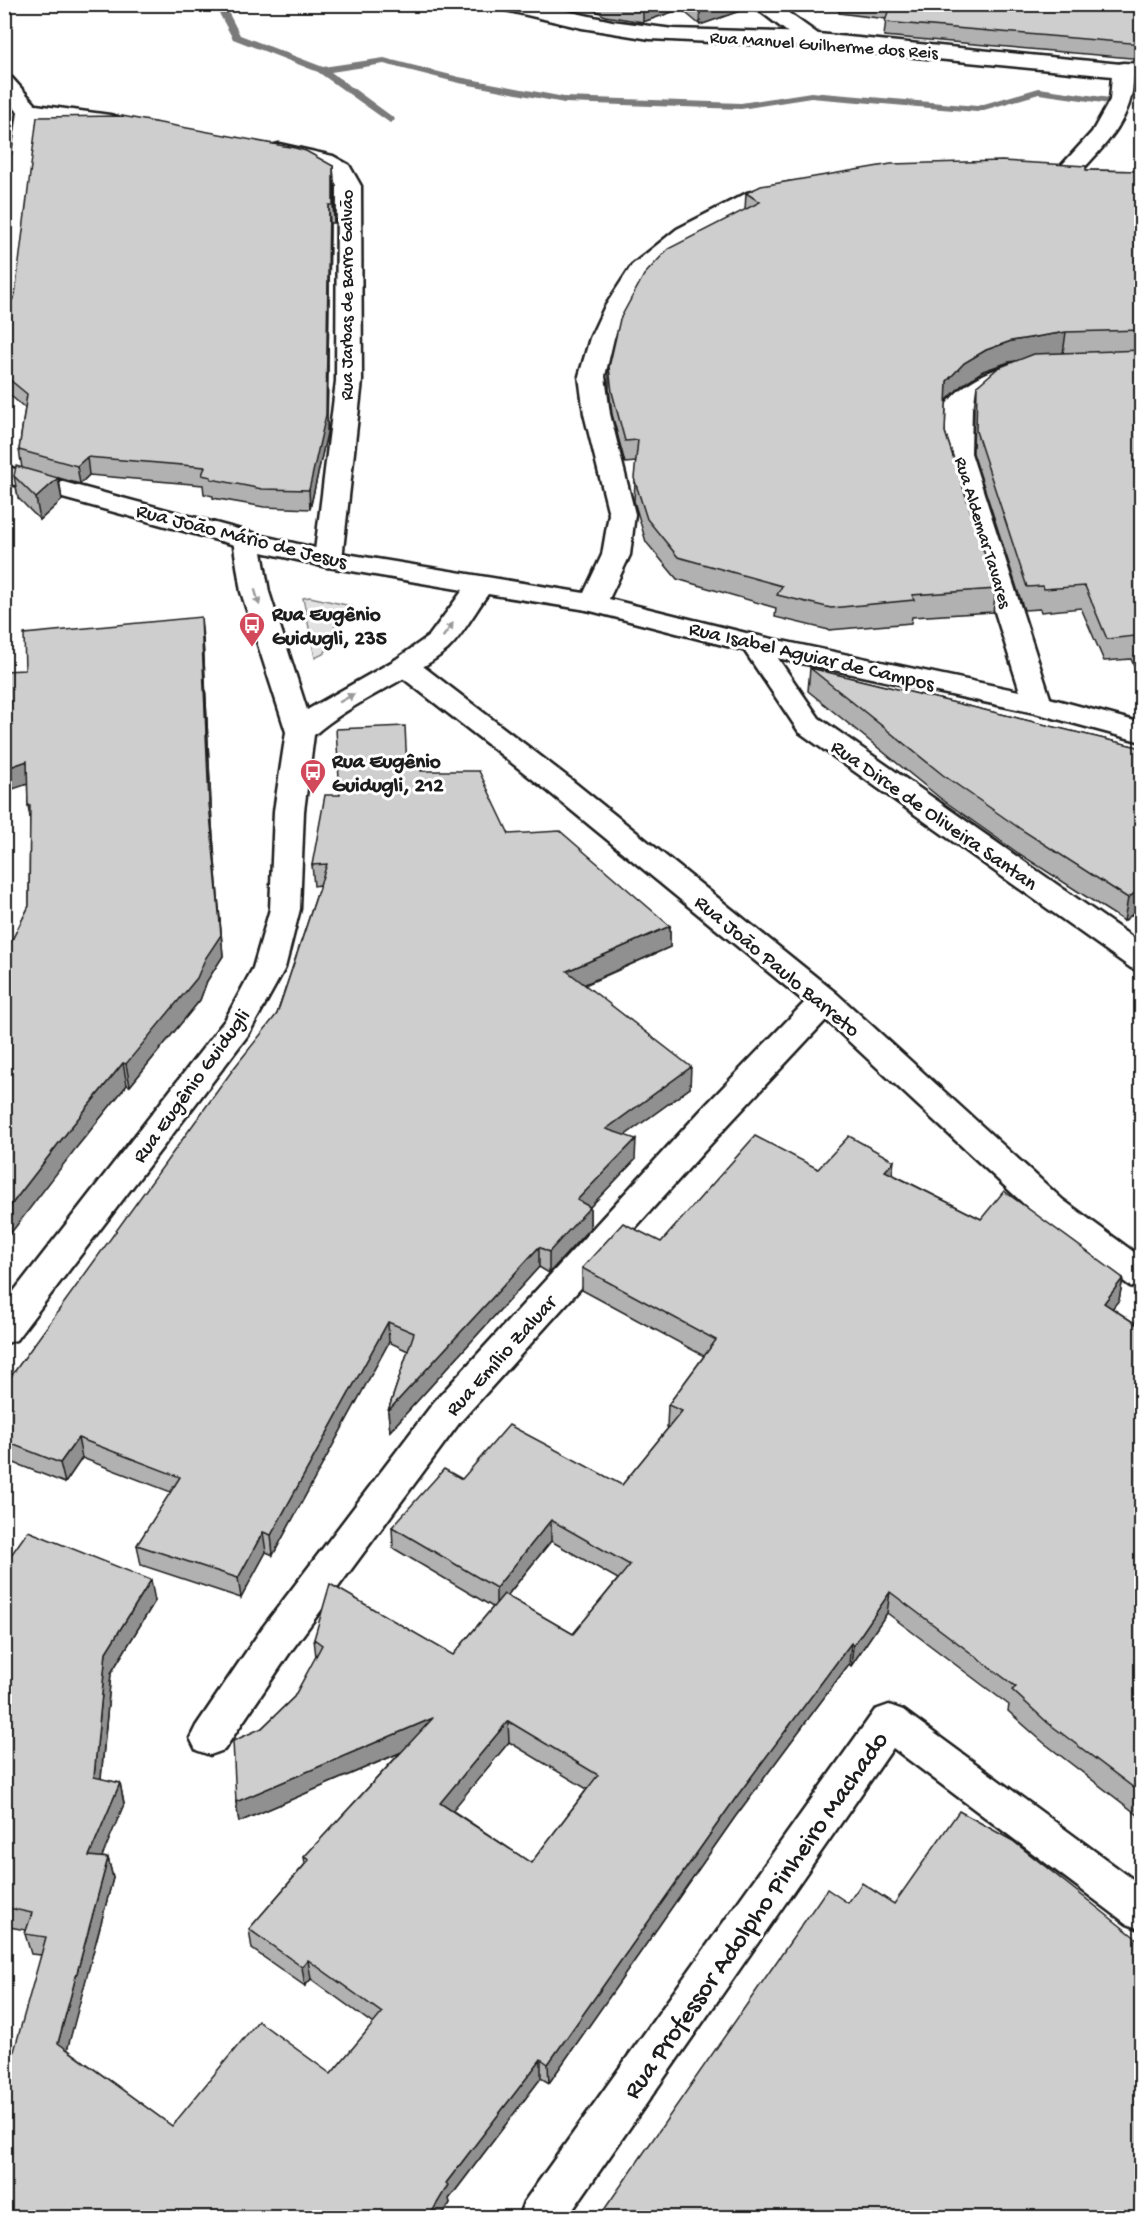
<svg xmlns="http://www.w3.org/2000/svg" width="1146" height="2222" viewBox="0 0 1146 2222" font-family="'Gochi Hand',sans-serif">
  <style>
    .green { fill: #e2e2e2; stroke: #7f7f7f; stroke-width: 1.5 }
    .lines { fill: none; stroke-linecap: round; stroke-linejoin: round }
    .stream { fill: #7a7a7a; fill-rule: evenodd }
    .minor-casing { stroke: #1c1c1c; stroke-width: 5 }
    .tertiary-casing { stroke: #1c1c1c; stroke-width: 5 }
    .secondary-casing { stroke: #1c1c1c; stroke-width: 5 }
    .minor { fill: #fff; fill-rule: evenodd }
    .tertiary { fill: #fff; fill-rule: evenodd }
    .secondary { fill: #fff; fill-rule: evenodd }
    .wall { fill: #b1b1b1; stroke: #1c1c1c; stroke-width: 1.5; fill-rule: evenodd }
    .shaded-wall { fill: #909090; stroke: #1c1c1c; stroke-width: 1.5 }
    .building { fill: #cecece; stroke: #1c1c1c; stroke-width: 1.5; fill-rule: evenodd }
    .oneway { fill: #999 }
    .labels { text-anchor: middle; stroke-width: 6; stroke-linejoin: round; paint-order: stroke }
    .far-street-label { font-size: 18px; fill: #1c1c1c; stroke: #fff }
    .street-label { font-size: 21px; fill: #1c1c1c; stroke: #fff }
    .poi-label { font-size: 21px; font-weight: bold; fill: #1c1c1c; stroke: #fff; text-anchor: start }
    .near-street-label { font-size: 26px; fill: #1c1c1c; stroke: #fff }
  </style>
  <rect width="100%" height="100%" fill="#fff"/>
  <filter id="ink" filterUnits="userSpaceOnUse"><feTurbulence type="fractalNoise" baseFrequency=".0167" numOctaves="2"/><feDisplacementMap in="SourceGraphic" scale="12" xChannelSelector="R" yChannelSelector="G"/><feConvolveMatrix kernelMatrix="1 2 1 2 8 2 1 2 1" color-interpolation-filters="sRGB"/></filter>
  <g filter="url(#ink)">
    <polygon class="green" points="310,597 351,606 338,618 325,653 315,658 303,598"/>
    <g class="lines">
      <polygon class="stream" points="214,4 224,4 240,35 323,67 384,58 459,77 564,97 741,103 811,92 977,106 1039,88 1110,98 1115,101 1110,104 1039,94 977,112 811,98 741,109 564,103 459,83 384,64 331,72 394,118 395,120 390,123 318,72 233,39"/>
      <g class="minor-casing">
        <g id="minor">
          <polygon points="499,4 535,4 612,21 673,29 812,33 820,35 823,40 820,45 812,47 650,39 582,28 501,9"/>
          <polygon points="1123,63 1142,64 1142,78 1115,75 1112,70 1115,65"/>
          <polygon points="4,76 12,78 36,105 110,115 118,117 121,122 118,127 110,129 39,119 16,313 13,318 4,320 4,214 18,112 4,97"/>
          <path d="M279 144 333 156 349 165 361 186 362 381 342 559 338 565 328 567 318 565 314 559 336 381 337 186C325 161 296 162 271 156L268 151 271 146Z"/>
          <path d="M1016 363 1025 366 1029 371 1025 376 994 388 972 407 971 453 1052 704 1048 710 1038 713 1028 710 1024 704 945 453 946 405C962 382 990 370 1016 363Z"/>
          <polygon points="754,635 764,638 819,718 1142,944 1142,971 1131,968 799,732 740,644 744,638"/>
          <polygon points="405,657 415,660 569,778 836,993 1063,1200 1142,1258 1142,1290 1130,1286 1039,1218 826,1020 727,1126 460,1422 291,1651 224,1750 210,1755 196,1750 190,1738 196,1726 263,1627 434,1402 703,1108 805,1002 549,792 395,672 391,666 395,660"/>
          <polygon points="889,1705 903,1710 1142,1886 1142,1930 1127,1924 893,1748 567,2218 518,2218 524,2202 875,1710"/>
        </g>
      </g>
      <g class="tertiary-casing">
        <g id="tertiary">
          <polygon points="4,466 256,534 259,540 256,546 246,548 4,482"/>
          <polygon points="593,595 754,635 1038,695 1142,723 1142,742 1035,713 754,653 583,609 579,603 583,597"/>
        </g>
      </g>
      <g class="secondary-casing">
        <g id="secondary">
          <path d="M751 4H776L818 34 1131 65C1135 71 1134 76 1133 83 1131 123 1099 151 1074 179L1066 181 1026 178 1022 173 1026 168 1060 167 1092 132 1110 100 1112 76 812 47 804 45Z"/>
          <path d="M789 183 797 185 801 190 797 195 763 203 693 239 650 275 628 308 614 338 605 376 610 414 635 514 630 555 607 603 603 609 593 611 488 594C476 610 461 638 447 650 405 683 354 700 314 735L304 811 300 909 285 968 248 1035 16 1340 4 1344V1304L225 1020 253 968 270 909 274 811 286 732 241 592 233 540 236 534 246 532 328 551 584 593 602 555 609 514 584 414 579 376 590 338 604 308 632 265 677 229 747 193ZM262 552 328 567 463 590 429 636 395 660 307 710 269 592Z"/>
        </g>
      </g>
      <use href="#minor" class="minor"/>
      <use href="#tertiary" class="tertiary"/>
      <use href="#secondary" class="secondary"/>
    </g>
    <g class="wall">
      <polygon points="575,4 751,4 751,7 700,25 681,9 643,22 605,16 590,7 583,9"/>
      <polygon points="839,4 1142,4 1142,59 884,36 886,19 839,13"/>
      <polygon points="333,166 334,184 334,223 330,223 327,433 310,509 264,507 213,498 213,496 204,494 203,485 89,475 80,484 59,478 62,500 40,520 18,498 14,476 22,468 19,450 25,408 4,390 4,303 11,302"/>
      <polygon points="1086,170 1142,171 1142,667 1135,668 1131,659 1104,661 1081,608 1041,612 1040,609 1024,610 973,453 974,408 977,386 1016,361 1009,362 983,371 962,385 946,402 945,432 996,589 993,612 912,617 911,623 829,630 775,617 776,608 677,579 646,542 634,501 636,462 625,463 612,414 609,389 609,367 745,210 746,193"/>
      <polygon points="203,639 212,825 223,956 207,981 200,1000 130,1086 127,1085 76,1148 9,946 29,906 30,817 28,806 25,670"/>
      <polygon points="810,668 1142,748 1142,916 1135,912 1124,921 1018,853 940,798 808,691"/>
      <polygon points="407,769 421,771 509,834 670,926 670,947 585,985 690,1088 625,1135 635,1160 590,1207 590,1228 549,1273 539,1267 390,1431 388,1411 408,1351 389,1342 273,1555 266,1552 241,1598 141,1565 137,1545 171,1492 82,1458 65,1483 4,1459 4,1386 277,1014 320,885 314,886 312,865 340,795"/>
      <path d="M818 1169 892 1174 981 1219 1123 1278 1119 1300 1112 1308 1142 1328V1812L1138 1815 1044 1743 1008 1711 1009 1705 887 1613 851 1666 849 1664 735 1817 549 2083 541 2078 449 2199 450 2203 441 2217H4L41 1955 31 1954 25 1934 26 1930 4 1926V1565L155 1601 111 1673 101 1779 120 1783 124 1804 101 1857 108 1858 113 1878 67 2049 172 2126 331 2074 373 2024 311 1979 305 1986 252 1949 249 1929 305 1864 304 1857 400 1753 239 1822 236 1802 262 1728 294 1697 316 1657 314 1639 453 1655 493 1607 393 1548 392 1527 462 1479 622 1485 669 1427H667L668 1405 704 1356 582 1290V1268L661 1242ZM551 1541 618 1579 573 1634 507 1596ZM509 1742 587 1789 531 1863 452 1810Z"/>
    </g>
    <g class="shaded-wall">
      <polygon points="583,4 590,4 590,7 583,9"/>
      <polygon points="652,4 682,4 681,9 643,22 643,8"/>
      <polygon points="716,4 751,4 751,7 700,25 700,10"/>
      <polygon points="10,117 13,134 4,194 4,156"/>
      <polygon points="333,166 334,184 334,223 333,205"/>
      <polygon points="329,205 330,223 327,433 310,509 309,490"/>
      <polygon points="1066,332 1063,354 1009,362 983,371 962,385 944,403 947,381 964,363 986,350 1011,341"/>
      <polygon points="87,457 89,475 80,484 77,466"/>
      <polygon points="58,478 62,500 40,520 36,498"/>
      <polygon points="201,617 203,639 212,825 223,956 207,981 200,1000 130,1086 126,1064 209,803"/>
      <polygon points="27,761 31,783 4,792 4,769"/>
      <polygon points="1140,889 1135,912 1124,921 1128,898"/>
      <polygon points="670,926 670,947 567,992 567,971"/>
      <polygon points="123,1063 127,1085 76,1148 4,1242 4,1214 72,1126"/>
      <polygon points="691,1067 690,1088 606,1149 606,1129"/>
      <polygon points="636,1139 635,1160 590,1207 590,1228 549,1273 549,1252 577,1200"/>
      <polygon points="894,1161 891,1183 885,1171"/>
      <polygon points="539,1247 539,1267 390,1431 388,1411"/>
      <polygon points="1123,1278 1119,1300 1099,1325 1104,1303"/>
      <polygon points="388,1322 389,1342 273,1555 271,1535"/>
      <polygon points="78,1438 82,1458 65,1483 60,1463"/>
      <polygon points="551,1520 551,1541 496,1609 496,1588"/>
      <polygon points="263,1532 266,1552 241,1598 238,1578"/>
      <polygon points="151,1580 155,1601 111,1673 99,1798 94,1777 106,1652"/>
      <polygon points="890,1592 887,1613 851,1666 853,1646"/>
      <polygon points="851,1643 849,1664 735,1817 549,2083 548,2064 737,1796"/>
      <polygon points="433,1718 434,1738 239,1822 236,1802"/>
      <polygon points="508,1721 509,1742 442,1823 440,1803"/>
      <polygon points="120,1783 124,1804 94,1876 89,1856"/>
      <polygon points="1142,1801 1142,1812 1138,1815"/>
      <polygon points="108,1858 113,1878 64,2062 58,2043"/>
      <polygon points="308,1960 311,1979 305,1986 302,1967"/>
      <polygon points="541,2059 541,2078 449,2199 450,2203 441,2217 429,2217 446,2183"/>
    </g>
    <g class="building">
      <polygon points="624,4 652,4 643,8"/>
      <polygon points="694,4 716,4 700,10"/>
      <polygon points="887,4 1142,4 1142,44 885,22 890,5"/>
      <polygon points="122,116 295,148 306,151 333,166 333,205 329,205 326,415 309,490 262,489 211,479 211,477 202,475 205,467 87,457 77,466 19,450 27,394 4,375 4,303 11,302 15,295 37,117"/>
      <polygon points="4,117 10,117 4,156"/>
      <polygon points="1002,161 1086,166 1086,170 1142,171 1142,330 1066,332 1011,341 986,350 964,363 947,381 945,432 996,589 912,595 914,600 831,608 777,595 782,586 678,557 647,519 634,478 638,440 625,441 612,392 609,367 620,319 644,275 668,249 760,202 746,193 761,186 891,164"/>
      <polygon points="1142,350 1142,645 1139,645 1135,636 1107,639 1085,586 1044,589 1043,586 1027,587 976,431 977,386 998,368 1034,354"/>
      <polygon points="16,466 58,478 36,498 14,476"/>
      <polygon points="201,617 209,803 221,935 205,959 197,978 126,1064 123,1063 72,1126 4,1214 4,945 9,946 29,906 30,806 28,806 27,761 4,769 4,671 25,670 24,634"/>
      <polygon points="810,668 1142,748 1142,890 1140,889 1128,898 1022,830 943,775"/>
      <polygon points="405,726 407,769 421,768 421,771 479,771 509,834 560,831 670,926 567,971 691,1067 606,1129 636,1139 577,1200 590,1207 549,1252 539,1247 388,1411 414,1333 388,1322 271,1535 263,1532 238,1578 137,1545 180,1477 78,1438 60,1463 4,1441 4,1386 234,1068 277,1014 327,864 312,865 325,795 340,795 336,729"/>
      <path d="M755 1136 818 1169 849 1136 894 1161 885 1171 981 1219 1004 1191 1123 1278 1104 1303 1142 1328V1794L1048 1723 1012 1690 1016 1687 890 1592 853 1646 851 1643 737 1796 548 2064 541 2059 446 2183 448 2185 429 2217H4V2087L46 1937 25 1934 32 1913 4 1907V1604L7 1596 4 1595V1565L28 1531 151 1580 106 1652 94 1777 120 1783 89 1856 108 1858 58 2043 172 2126 258 2021 331 2074 382 2013 308 1960 302 1967 249 1929 309 1860 304 1857 433 1718 236 1802 233 1741 262 1728 294 1697 322 1645 314 1639 330 1584 453 1655 504 1594 573 1634 630 1565 551 1520 496 1588 392 1527 444 1469 462 1479 509 1425 622 1485 682 1411 668 1405 716 1340 582 1268 623 1223 661 1242ZM508 1721 598 1775 531 1863 440 1803Z"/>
      <polygon points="959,1811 1013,1841 1142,1943 1142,2217 599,2217 827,1889 848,1903 862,1883 894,1904"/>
    </g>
    <defs><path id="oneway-solid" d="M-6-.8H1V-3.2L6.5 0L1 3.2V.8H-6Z" transform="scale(1.5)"/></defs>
    <g class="oneway">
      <use href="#oneway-solid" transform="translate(257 597) rotate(74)"/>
      <use href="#oneway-solid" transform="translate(448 630) rotate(-54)"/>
      <use href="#oneway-solid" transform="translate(347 698) rotate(-29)"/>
    </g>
  </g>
  <defs>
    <g id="bus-pin" transform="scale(1.35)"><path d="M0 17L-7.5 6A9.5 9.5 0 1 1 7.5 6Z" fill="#d1495b" stroke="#fff"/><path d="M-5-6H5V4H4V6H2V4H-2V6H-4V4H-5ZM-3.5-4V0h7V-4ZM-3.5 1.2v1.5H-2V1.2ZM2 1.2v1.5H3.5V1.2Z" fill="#fff"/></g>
  </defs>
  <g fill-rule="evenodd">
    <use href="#bus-pin" x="252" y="625"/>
    <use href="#bus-pin" x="313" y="772"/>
  </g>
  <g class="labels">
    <g class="far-street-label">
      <text transform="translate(824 44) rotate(4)" y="6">Rua Manuel Guilherme dos Reis</text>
      <text transform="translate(346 295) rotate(-90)" y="6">Rua Jarbas de Barro Galvão</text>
      <text transform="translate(984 532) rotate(73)" y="6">Rua Aldemar Tavares</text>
    </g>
    <g class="street-label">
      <text transform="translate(242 535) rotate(14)" y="7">Rua João Mário de Jesus</text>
      <text transform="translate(812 655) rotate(13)" y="7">Rua Isabel Aguiar de Campos</text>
      <text transform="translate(935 814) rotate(35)" y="7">Rua Dirce de Oliveira Santan</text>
      <text transform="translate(778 965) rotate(40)" y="7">Rua João Paulo Barreto</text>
      <text transform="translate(190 1085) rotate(-54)" y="7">Rua Eugênio Guidugli</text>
      <text transform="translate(500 1355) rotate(-48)" y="7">Rua Emílio Zaluar</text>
    </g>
    <g class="poi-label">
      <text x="272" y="620">Rua Eugênio<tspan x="272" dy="24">Guidugli, 235</tspan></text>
      <text x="332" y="767">Rua Eugênio<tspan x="332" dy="24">Guidugli, 212</tspan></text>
    </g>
    <g class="near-street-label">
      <text transform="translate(754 1914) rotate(-55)" y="9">Rua Professor Adolpho Pinheiro Machado</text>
    </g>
  </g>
  <rect width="1146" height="2222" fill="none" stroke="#fff" stroke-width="24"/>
  <rect x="12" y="12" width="1122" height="2198" fill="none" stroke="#1c1c1c" stroke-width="2" filter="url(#ink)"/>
</svg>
